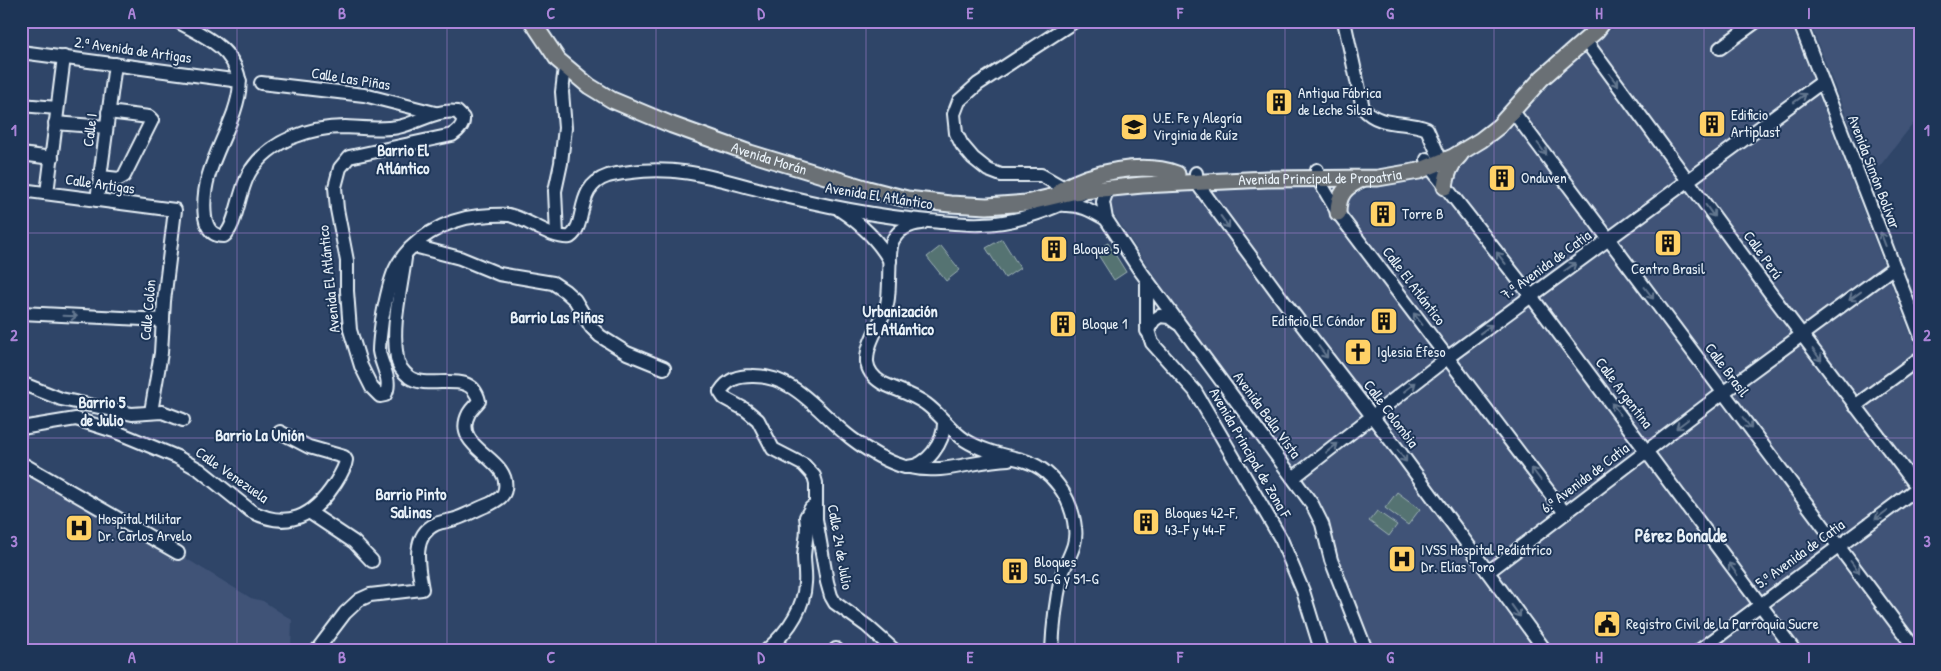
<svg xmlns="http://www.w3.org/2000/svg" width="1941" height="671" viewBox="0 0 1941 671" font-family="'Patrick Hand',sans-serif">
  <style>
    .built { fill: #3f5377 }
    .green { fill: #547372; stroke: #9eb2b5 }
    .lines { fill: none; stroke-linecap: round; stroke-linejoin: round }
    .minor-casing { stroke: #e8f1f8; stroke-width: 16 }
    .major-casing { stroke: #e8f1f8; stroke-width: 19 }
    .minor { stroke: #1d3557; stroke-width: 12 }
    .major { stroke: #6b7074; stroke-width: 15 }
    .oneway { stroke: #64778f }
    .grid { fill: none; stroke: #ac85d9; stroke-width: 1; stroke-opacity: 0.55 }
    .labels { text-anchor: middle; stroke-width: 4; stroke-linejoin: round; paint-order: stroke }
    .street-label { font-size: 15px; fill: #e8f1f8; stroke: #1d3557 }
    .poi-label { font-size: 15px; fill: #e8f1f8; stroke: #1d3557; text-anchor: start }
    .neighbourhood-label { font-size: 16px; font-weight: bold; fill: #e8f1f8; stroke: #1d3557 }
    .quarter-label { font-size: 18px; font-weight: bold; fill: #e8f1f8; stroke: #1d3557 }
    .neatline { fill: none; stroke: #ac85d9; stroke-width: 2 }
    .grid-label { font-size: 16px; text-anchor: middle; font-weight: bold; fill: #ac85d9 }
  </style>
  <rect width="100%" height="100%" fill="#2f4568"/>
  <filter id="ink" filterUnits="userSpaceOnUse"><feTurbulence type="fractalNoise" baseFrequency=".02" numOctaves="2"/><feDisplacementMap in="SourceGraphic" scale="10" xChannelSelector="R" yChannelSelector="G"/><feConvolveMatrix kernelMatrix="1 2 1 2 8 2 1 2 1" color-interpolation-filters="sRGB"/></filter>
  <g filter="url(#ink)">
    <g class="built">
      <polygon points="1624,21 1790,21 1920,359 1920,650 1372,650 1339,565 1317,498 1289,463 1165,292 1109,207 1108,200 1110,198 1121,193 1306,185 1360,191 1424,177 1461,161 1504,129 1524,112 1575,59 1600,37"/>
      <polygon points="1809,21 1920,21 1920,115 1879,167 1865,164"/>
      <polygon points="21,458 251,598 263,601 292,620 291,650 21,650"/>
    </g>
    <g class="green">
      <polygon points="1002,239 1020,268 1005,278 986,248"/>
      <polygon points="1108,243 1126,272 1114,280 1095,250"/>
      <polygon points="941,246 960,270 946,281 927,257"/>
      <polygon points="1397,492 1420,509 1408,525 1385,508"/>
      <polygon points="1377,511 1397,525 1389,536 1369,521"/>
    </g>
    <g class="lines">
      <g class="minor-casing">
        <g id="minor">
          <path d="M177 21C202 35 233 47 239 79 241 88 237 103 234 112 221 148 200 177 205 217 207 228 212 236 224 236 237 226 239 187 251 170 271 140 310 127 345 127 363 128 381 130 398 127 418 123 435 109 457 112L463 118C464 126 458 131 452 135L349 157 340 168 335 187 337 209 347 261V291L350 330 361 366 372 388 380 396 385 395C393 381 381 365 379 351 379 341 381 330 382 320 385 304 388 287 394 272 408 240 446 219 479 216 489 215 500 214 509 215 528 219 551 239 570 237 588 224 574 187 608 176 615 174 624 173 631 172 680 165 717 179 765 191 819 205 873 216 929 221 946 222 964 225 982 224 1019 223 1054 209 1086 192"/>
          <path d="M1344 21 1363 108C1379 128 1407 120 1427 129L1438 154"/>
          <polyline points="1799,21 1920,334"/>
          <polyline points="1585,40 1771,294 1918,488"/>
          <polyline points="1720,48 1757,21"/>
          <polyline points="21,52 240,81"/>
          <polyline points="261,83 364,95 435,113"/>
          <polyline points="21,105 57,108"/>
          <polyline points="1512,110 1916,650"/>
          <polyline points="55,123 106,127"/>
          <polyline points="21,154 52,158"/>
          <polyline points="1427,159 1430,167 1531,296 1794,650"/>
          <polyline points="1317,170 1318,179 1338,213 1565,513"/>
          <polyline points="1196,173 1196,182 1285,303 1402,455 1545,650"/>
          <polyline points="101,177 119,179 124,176 152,120 149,117 108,112"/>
          <polyline points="1064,188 1041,175 1001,175 988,170 973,158 962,145 956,133 954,114 959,101 978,84 1075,21"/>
          <polyline points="1108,188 1103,202 1106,219 1139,269 1312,504 1322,524 1331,560 1366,650"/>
          <polyline points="21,190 175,210 164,301 161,353 151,412"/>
          <polyline points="47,193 64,57"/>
          <polyline points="97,200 115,64"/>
          <path d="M1064 205C1081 204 1092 211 1106 219"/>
          <path d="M840 210C860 223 878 240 890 261"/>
          <path d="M922 223C910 224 899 229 893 240 887 251 891 288 887 304 882 323 866 342 867 362 868 372 874 378 882 383 896 390 913 394 926 404 941 415 950 430 965 440 982 451 1003 455 1022 460 1052 468 1072 498 1075 528 1078 547 1065 561 1061 578 1056 601 1053 627 1052 650"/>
          <polyline points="557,235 555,191 561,163 565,128 562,92 565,67"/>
          <polyline points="414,246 460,258 499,274 553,283 565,291 575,300 591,327 600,336 627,353 664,368"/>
          <polyline points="1147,281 1147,327 1152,343 1195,391 1281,539 1303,591 1321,650"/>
          <polyline points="21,313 163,320"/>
          <polyline points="1147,331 1154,320 1160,316 1169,317 1177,323"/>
          <polyline points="21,383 61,399 132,414 162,412 183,420"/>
          <polyline points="1855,406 1920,358"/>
          <path d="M21 428 76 419 114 431 177 457 200 470 251 511C287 530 313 517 334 485 339 477 345 469 346 460L344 457 309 447 280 432"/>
          <polyline points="21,463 178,553"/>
          <path d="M909 467C944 475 974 460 1009 459"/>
          <polyline points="1293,478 1447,358 1822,82"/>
          <polyline points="309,512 354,542 372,561"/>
          <polyline points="1488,572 1724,392 1894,267"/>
          <polyline points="836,649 837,650"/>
          <path d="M317 650 345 613 359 600 370 595 422 589C418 567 411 535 436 524 443 521 451 521 458 518 469 514 479 508 490 504 497 500 504 497 505 489 511 457 450 449 469 413 472 408 476 405 479 401 471 367 430 392 409 377 403 372 398 366 397 358 391 325 401 290 405 258"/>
          <path d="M767 650C786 633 804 610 805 583 806 574 804 565 804 556 805 541 809 532 806 517L811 508 816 505"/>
          <path d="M894 650 867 626 835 603 831 596 827 582 816 519V483L814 476 804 465 773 449 758 420 746 410 724 398 720 392C728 379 738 376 752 376 796 375 819 414 851 438 868 451 884 461 905 467 927 468 945 442 944 421"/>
          <polyline points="1700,650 1920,486"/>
        </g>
      </g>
      <g class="major-casing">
        <g id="major">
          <path id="s1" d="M532 21 558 60 589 86 612 100 672 125 750 153 868 189 907 199 950 204 987 206 1026 203 1072 192 1142 185 1267 179 1378 178 1419 171 1453 157 1481 140 1499 126 1542 78 1597 30 1604 21"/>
          <path d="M1445 187C1447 174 1450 164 1460 155"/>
          <path d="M1061 190C1091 172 1143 161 1177 174"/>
          <path d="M1338 213C1338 194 1345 187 1362 179"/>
        </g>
      </g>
      <use href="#minor" class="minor"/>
      <use href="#major" class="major"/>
    </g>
    <defs><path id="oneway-shaft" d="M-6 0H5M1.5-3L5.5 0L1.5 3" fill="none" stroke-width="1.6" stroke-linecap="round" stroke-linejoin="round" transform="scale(1.25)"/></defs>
    <g class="oneway">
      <use href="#oneway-shaft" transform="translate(1614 80) rotate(54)"/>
      <use href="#oneway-shaft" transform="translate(1800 98) rotate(-36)"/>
      <use href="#oneway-shaft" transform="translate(1542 149) rotate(53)"/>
      <use href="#oneway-shaft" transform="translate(1710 211) rotate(54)"/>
      <use href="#oneway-shaft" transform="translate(1225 222) rotate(54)"/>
      <use href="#oneway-shaft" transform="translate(1883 239) rotate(-111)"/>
      <use href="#oneway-shaft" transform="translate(1501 258) rotate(-128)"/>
      <use href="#oneway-shaft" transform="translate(1570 267) rotate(-36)"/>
      <use href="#oneway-shaft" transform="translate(1649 293) rotate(53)"/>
      <use href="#oneway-shaft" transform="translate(1855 296) rotate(144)"/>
      <use href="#oneway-shaft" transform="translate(70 316) rotate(2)"/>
      <use href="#oneway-shaft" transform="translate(1418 319) rotate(-127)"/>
      <use href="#oneway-shaft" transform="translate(1486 329) rotate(-36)"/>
      <use href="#oneway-shaft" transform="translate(1323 352) rotate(53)"/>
      <use href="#oneway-shaft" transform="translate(1817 355) rotate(53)"/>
      <use href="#oneway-shaft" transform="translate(1410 387) rotate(-38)"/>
      <use href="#oneway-shaft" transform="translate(1616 409) rotate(-127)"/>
      <use href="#oneway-shaft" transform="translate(1747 423) rotate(53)"/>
      <use href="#oneway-shaft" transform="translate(1682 424) rotate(143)"/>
      <use href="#oneway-shaft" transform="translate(1332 448) rotate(-38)"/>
      <use href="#oneway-shaft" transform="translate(1402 456) rotate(53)"/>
      <use href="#oneway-shaft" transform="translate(1536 474) rotate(-127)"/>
      <use href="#oneway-shaft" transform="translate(1881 515) rotate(143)"/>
      <use href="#oneway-shaft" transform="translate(1855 567) rotate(53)"/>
      <use href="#oneway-shaft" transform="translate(1733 569) rotate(-126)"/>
      <use href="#oneway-shaft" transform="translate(1516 611) rotate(54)"/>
    </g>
  </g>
  <path class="grid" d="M237 21V650M447 21V650M656 21V650M866 21V650M1075 21V650M1285 21V650M1494 21V650M1704 21V650M21 233H1920M21 438H1920"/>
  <defs>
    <g id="building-square" transform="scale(1.4375)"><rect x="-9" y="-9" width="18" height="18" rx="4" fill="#ffd166" stroke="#1d3557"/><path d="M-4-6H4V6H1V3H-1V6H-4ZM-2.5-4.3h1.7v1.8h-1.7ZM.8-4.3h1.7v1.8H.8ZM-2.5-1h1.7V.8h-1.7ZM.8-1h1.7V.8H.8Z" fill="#111"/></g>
    <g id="school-square" transform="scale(1.4375)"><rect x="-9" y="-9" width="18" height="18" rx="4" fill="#ffd166" stroke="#1d3557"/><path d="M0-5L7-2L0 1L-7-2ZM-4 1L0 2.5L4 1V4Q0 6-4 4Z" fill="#111"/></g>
    <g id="church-square" transform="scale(1.4375)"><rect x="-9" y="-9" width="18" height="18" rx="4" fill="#ffd166" stroke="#1d3557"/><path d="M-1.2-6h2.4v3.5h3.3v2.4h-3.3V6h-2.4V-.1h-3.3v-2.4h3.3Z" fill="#111"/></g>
    <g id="hospital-square" transform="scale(1.4375)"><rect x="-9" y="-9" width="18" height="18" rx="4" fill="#ffd166" stroke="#1d3557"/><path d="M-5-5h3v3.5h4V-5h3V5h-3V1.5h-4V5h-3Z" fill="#111"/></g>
    <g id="civic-square" transform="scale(1.4375)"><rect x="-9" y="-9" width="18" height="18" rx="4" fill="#ffd166" stroke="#1d3557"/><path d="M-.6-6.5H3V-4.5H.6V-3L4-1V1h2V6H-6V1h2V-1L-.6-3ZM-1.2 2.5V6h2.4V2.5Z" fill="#111"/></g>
  </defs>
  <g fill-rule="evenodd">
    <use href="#building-square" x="1279" y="102"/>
    <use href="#building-square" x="1712" y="124"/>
    <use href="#school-square" x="1134" y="127"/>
    <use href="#building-square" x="1502" y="178"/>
    <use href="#building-square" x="1383" y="214"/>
    <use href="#building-square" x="1668" y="243"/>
    <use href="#building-square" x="1054" y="249"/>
    <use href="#building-square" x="1384" y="321"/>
    <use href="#building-square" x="1063" y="324"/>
    <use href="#church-square" x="1358" y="352"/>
    <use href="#building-square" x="1146" y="522"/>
    <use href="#hospital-square" x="79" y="528"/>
    <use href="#hospital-square" x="1402" y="559"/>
    <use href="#building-square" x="1015" y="571"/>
    <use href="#civic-square" x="1607" y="624"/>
  </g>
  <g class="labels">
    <g class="street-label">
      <text transform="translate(133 50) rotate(8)" y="5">2.ª Avenida de Artigas</text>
      <text transform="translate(351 79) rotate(9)" y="5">Calle Las Piñas</text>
      <text transform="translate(90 130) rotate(-83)" y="5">Calle I</text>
      <text dy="5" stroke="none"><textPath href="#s1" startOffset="282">Avenida Morán</textPath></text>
      <text transform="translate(1874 172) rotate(69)" y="5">Avenida Simón Bolívar</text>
      <text dy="5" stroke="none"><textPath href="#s1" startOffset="841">Avenida Principal de Propatria</textPath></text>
      <text transform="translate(100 184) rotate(8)" y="5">Calle Artigas</text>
      <text transform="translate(879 196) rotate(9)" y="5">Avenida El Atlántico</text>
      <text transform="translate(1763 255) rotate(54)" y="5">Calle Perú</text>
      <text transform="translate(1546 265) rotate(-36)" y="5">7.ª Avenida de Catia</text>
      <text transform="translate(329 279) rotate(-96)" y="5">Avenida El Atlántico</text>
      <text transform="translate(1414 286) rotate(53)" y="5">Calle El Atlántico</text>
      <text transform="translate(148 310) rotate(-85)" y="5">Calle Colón</text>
      <text transform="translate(1727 370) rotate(53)" y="5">Calle Brasil</text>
      <text transform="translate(1624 393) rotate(53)" y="5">Calle Argentina</text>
      <text transform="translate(1391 414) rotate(53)" y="5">Calle Colombia</text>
      <text transform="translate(1267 415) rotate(54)" y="5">Avenida Bella Vista</text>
      <text transform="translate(1250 453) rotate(60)" y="5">Avenida Principal de Zona F</text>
      <text transform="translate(232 475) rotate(35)" y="5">Calle Venezuela</text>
      <text transform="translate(1585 478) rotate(-37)" y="5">6.ª Avenida de Catia</text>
      <text transform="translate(840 547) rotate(80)" y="5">Calle 24 de Julio</text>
      <text transform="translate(1800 554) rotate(-36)" y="5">5.ª Avenida de Catia</text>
    </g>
    <g class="poi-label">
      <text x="1298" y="98">Antigua Fábrica<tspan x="1298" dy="17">de Leche Silsa</tspan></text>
      <text x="1731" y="120">Edificio<tspan x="1731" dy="17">Artiplast</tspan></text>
      <text x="1153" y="123">U.E. Fe y Alegría<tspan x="1153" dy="17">Virginia de Ruíz</tspan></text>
      <text x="1521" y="183">Onduven</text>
      <text x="1402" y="219">Torre B</text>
      <text x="1073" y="254">Bloque 5</text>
      <text x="1668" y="274" text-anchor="middle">Centro Brasil</text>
      <text x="1365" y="326" text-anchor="end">Edificio El Cóndor</text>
      <text x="1082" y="329">Bloque 1</text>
      <text x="1377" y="357">Iglesia Éfeso</text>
      <text x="1165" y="518">Bloques 42-F,<tspan x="1165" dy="17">43-F y 44-F</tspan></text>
      <text x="98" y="524">Hospital Militar<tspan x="98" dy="17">Dr. Carlos Arvelo</tspan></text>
      <text x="1421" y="555">IVSS Hospital Pediátrico<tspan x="1421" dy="17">Dr. Elías Toro</tspan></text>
      <text x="1034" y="567">Bloques<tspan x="1034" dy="17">50-G y 51-G</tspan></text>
      <text x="1626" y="629">Registro Civil de la Parroquia Sucre</text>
    </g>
    <g class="neighbourhood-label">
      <text x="403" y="156">Barrio El<tspan x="403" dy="18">Atlántico</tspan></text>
      <text x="900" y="317">Urbanización<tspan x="900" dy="18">El Atlántico</tspan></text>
      <text x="557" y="323">Barrio Las Piñas</text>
      <text x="102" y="408">Barrio 5<tspan x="102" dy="18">de Julio</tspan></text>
      <text x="260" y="441">Barrio La Unión</text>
      <text x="411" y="500">Barrio Pinto<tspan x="411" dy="18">Salinas</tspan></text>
    </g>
    <g class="quarter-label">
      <text x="1681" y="542">Pérez Bonalde</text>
    </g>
  </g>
  <rect width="1941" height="671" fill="none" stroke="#1d3557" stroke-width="55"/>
  <rect x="28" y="28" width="1886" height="616" class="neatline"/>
  <g class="grid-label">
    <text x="132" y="19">A</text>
    <text x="342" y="19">B</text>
    <text x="551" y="19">C</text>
    <text x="761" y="19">D</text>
    <text x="970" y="19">E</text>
    <text x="1180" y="19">F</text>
    <text x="1390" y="19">G</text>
    <text x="1599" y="19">H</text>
    <text x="1809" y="19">I</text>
    <text x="14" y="136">1</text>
    <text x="1927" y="136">1</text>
    <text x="14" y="341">2</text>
    <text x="1927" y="341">2</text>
    <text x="14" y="547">3</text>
    <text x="1927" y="547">3</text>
    <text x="132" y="663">A</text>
    <text x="342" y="663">B</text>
    <text x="551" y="663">C</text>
    <text x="761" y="663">D</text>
    <text x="970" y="663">E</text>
    <text x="1180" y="663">F</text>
    <text x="1390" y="663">G</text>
    <text x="1599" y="663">H</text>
    <text x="1809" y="663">I</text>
  </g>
</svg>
